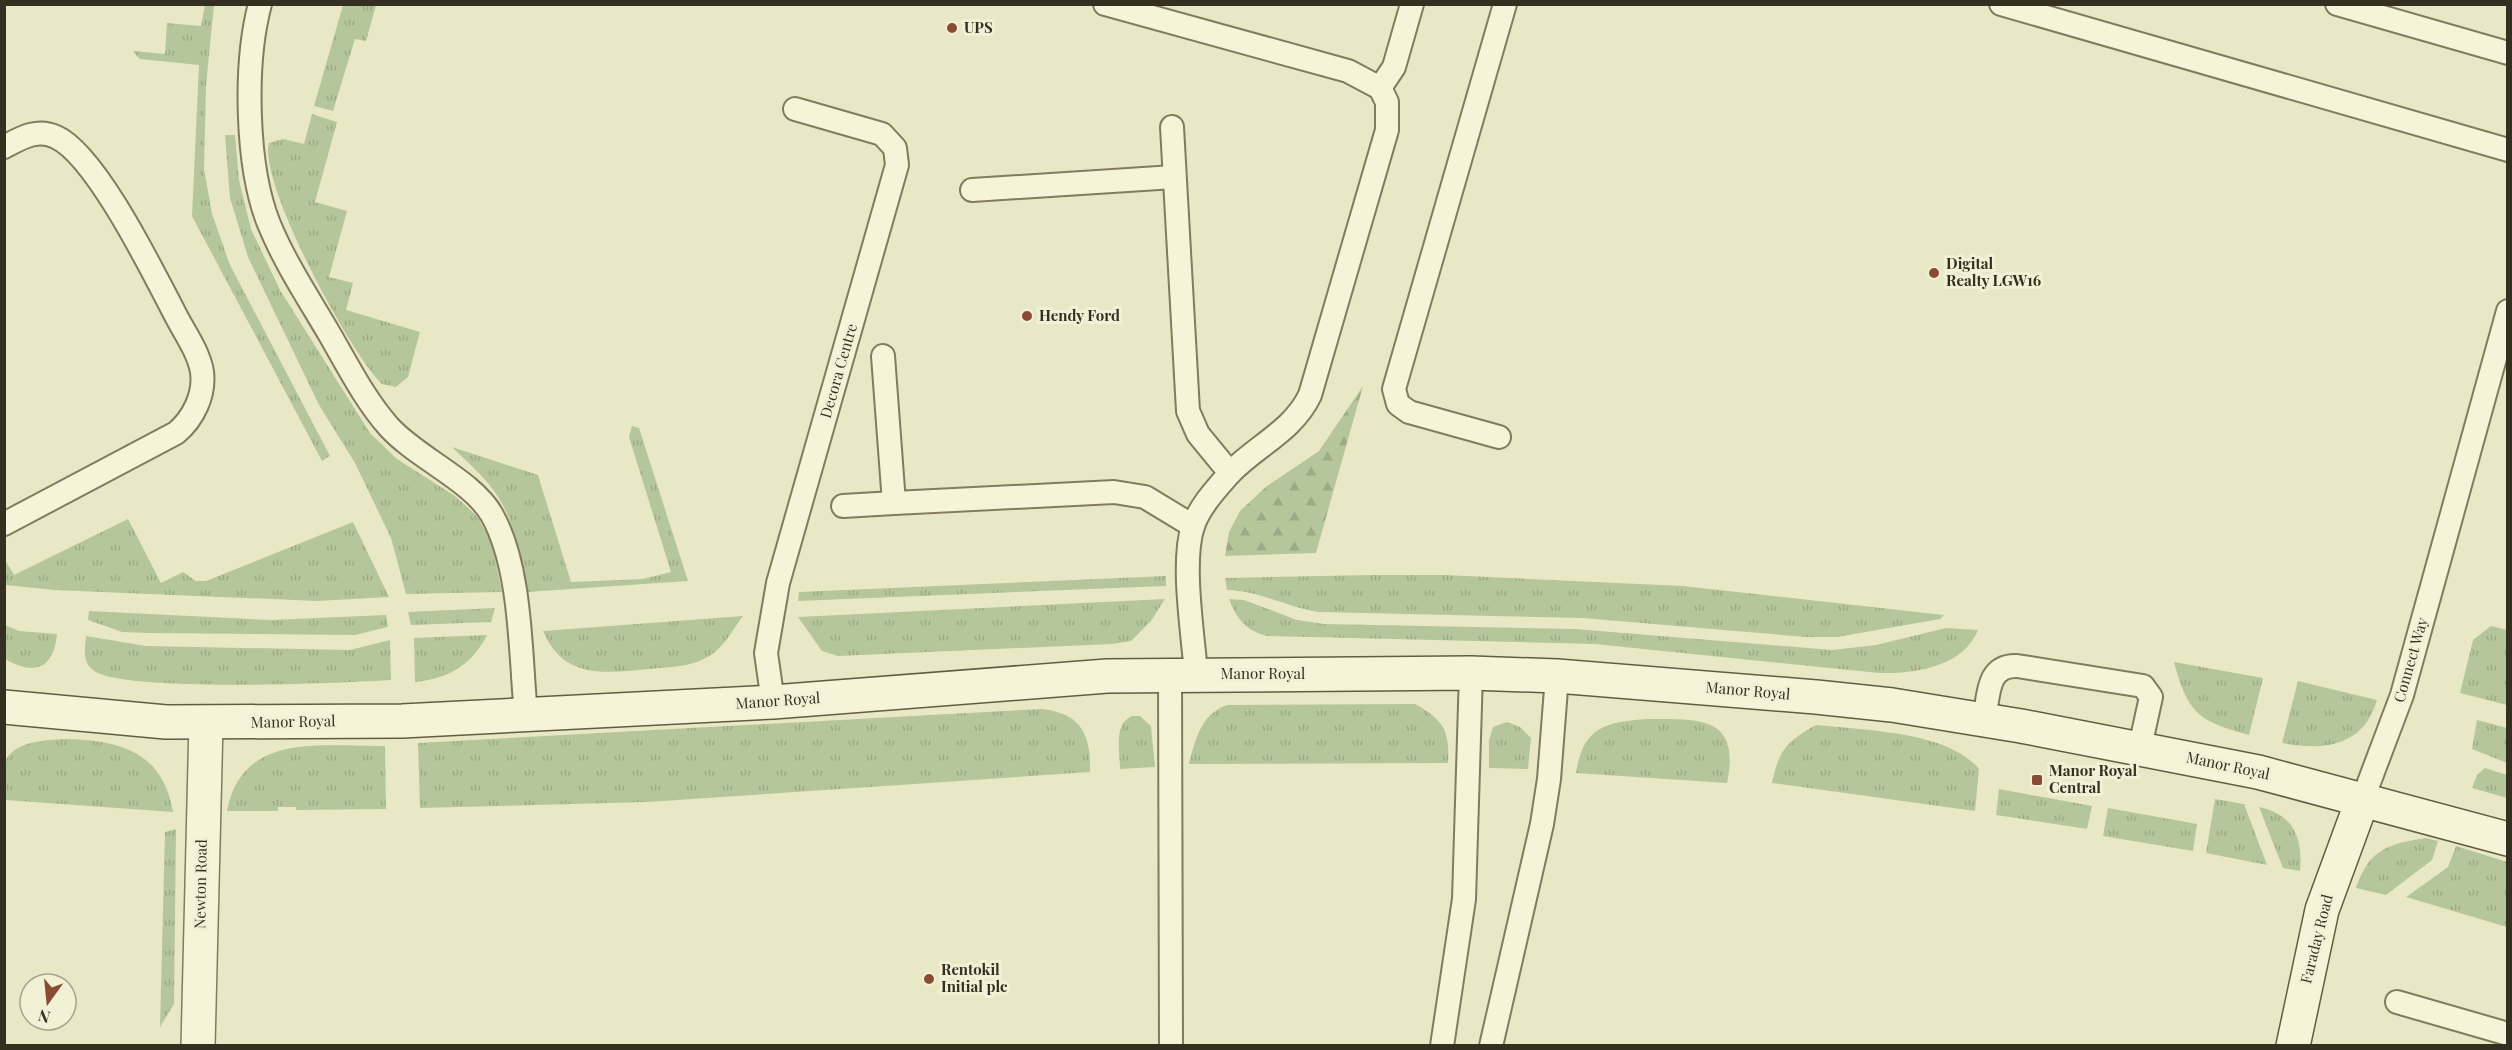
<svg xmlns="http://www.w3.org/2000/svg" width="2512" height="1050" viewBox="0 0 2512 1050" font-family="'Playfair Display',serif">
  <style>
    .grass { fill: url(#grass-tufts) }
    .forest { fill: url(#forest-firs) }
    .lines { fill: none; stroke-linecap: round; stroke-linejoin: round }
    .lane-casing { stroke: #827b5e; stroke-width: 26 }
    .street-casing { stroke: #827b5e; stroke-width: 36 }
    .secondary-casing { stroke: #645c41; stroke-width: 36 }
    .lane { stroke: #f5f4d9; stroke-width: 22 }
    .street { stroke: #f5f4d9; stroke-width: 33 }
    .secondary { stroke: #f5f4d9; stroke-width: 33 }
    .poi-dot { fill: #8a4b35; stroke: #f1f1d5; stroke-width: 2 }
    .labels { text-anchor: middle; stroke-width: 6; stroke-linejoin: round; paint-order: stroke }
    .poi-label { font-size: 15px; font-weight: bold; fill: #342f20; stroke: #f1f1d5; text-anchor: start }
    .street-label { font-size: 15px; fill: #342f20; stroke: #f1f1d5 }
  </style>
  <defs>
    <pattern id="grass-tufts" width="24" height="20" patternUnits="userSpaceOnUse" patternTransform="scale(1.5)"><rect width="24" height="20" fill="#b6c69b"/><path d="M3 7l-1-3M5 7V3M7 7l1-3M15 17l-1-3M17 17v-4M19 17l1-3" fill="none" stroke="#9daa85"/></pattern>
    <pattern id="forest-firs" width="22" height="20" patternUnits="userSpaceOnUse" patternTransform="scale(1.5)"><rect width="22" height="20" fill="#b6c69b"/><path d="M5 1l3.5 6h-7zM16 11l3.5 6h-7z" fill="#9daa85"/></pattern>
  </defs>
  <rect width="100%" height="100%" fill="#e9e8c6"/>
  <g class="grass">
    <polygon points="205,5 214,5 206,85 204,169 212,214 230,265 330,456 322,461 192,216 199,65 140,59 134,53 134,51 165,54 167,23 201,26"/>
    <polygon points="343,5 376,5 366,41 355,39 333,111 314,106"/>
    <path d="M312 114 337 122 315 202 347 211 329 277 353 283 346 310 420 332 408 377 396 387 382 384C351 355 258 183 269 143L283 139 304 144Z"/>
    <polygon points="225,135 235,135 239,180 251,229 280,290 370,433 397,459 455,496 477,516 492,543 502,592 406,594 391,538 355,463 319,405 248,257 230,198"/>
    <path d="M632 426 639 428 688 581 527 592C520 558 515 519 494 491 482 474 466 461 452 447L538 475 571 582 643 579 671 572 629 437Z"/>
    <polygon points="128,519 161,583 183,572 196,581 206,581 353,522 389,597 317,601 54,590 5,585 5,560 14,575"/>
    <path d="M1371 575H1445L1683 586 1944 615 1940 619 1837 637H1805L1583 618 1319 612C1287 607 1260 591 1227 590L1225 578Z"/>
    <polygon points="1166,576 1166,586 798,601 799,592"/>
    <polygon points="1165,599 1151,621 1131,641 1112,644 838,656 822,651 798,617"/>
    <path d="M1229 599 1244 600 1297 620 1324 624 1575 629 1832 650 1876 645 1946 628 1978 630C1963 667 1915 674 1879 673L1595 644 1267 636C1246 631 1236 618 1229 599Z"/>
    <polygon points="495,608 491,622 411,625 408,612"/>
    <polygon points="89,611 271,620 386,615 388,627 355,635 147,633 122,632 88,620"/>
    <path d="M743 616C734 628 727 642 715 652 696 667 672 667 649 669 605 673 564 680 543 631Z"/>
    <path d="M5 625 19 631 57 634C54 669 34 676 5 659Z"/>
    <polygon points="2491,626 2507,630 2507,705 2460,693 2473,640"/>
    <path d="M487 635C472 665 448 679 415 682L414 638Z"/>
    <path d="M86 636 146 646 350 650 390 640 391 680C345 683 120 693 93 670 82 662 85 648 86 636Z"/>
    <path d="M2174 662 2263 678 2249 735C2198 721 2188 714 2174 662Z"/>
    <path d="M2298 681 2377 700C2364 747 2322 751 2282 743Z"/>
    <path d="M1415 704C1443 719 1450 731 1448 763L1189 764C1195 740 1201 714 1227 705Z"/>
    <path d="M1041 709C1081 713 1091 734 1090 772L648 802 420 808 418 743Z"/>
    <path d="M1132 716H1140L1151 726 1155 767 1120 769C1120 752 1113 724 1132 716Z"/>
    <path d="M1647 719C1699 719 1741 715 1727 783L1576 773C1583 727 1605 722 1647 719Z"/>
    <polygon points="2477,720 2507,728 2507,763 2472,749"/>
    <polygon points="1507,722 1520,727 1531,738 1528,769 1489,768 1489,740 1493,727"/>
    <path d="M1816 725C1862 730 1948 731 1979 769L1975 811 1772 783C1779 750 1786 742 1816 725Z"/>
    <path d="M65 739C120 740 163 752 173 812L5 800C4 789 3 777 4 766 9 741 46 740 65 739Z"/>
    <path d="M385 746 386 809 296 810V807H278V811H227C242 731 322 747 385 746Z"/>
    <polygon points="2485,768 2507,775 2507,798 2472,788 2477,775"/>
    <polygon points="1999,789 2092,806 2087,829 1996,815"/>
    <polygon points="2215,799 2244,804 2267,865 2206,853"/>
    <path d="M2259 807C2294 814 2303 839 2300 871L2283 868Z"/>
    <polygon points="2108,808 2197,824 2193,851 2103,836"/>
    <polygon points="176,829 174,1004 160,1027 165,832"/>
    <path d="M2426 838 2438 841 2432 860 2386 895 2356 888C2369 849 2388 844 2426 838Z"/>
    <polygon points="2456,846 2507,862 2507,927 2406,897 2448,867"/>
  </g>
  <polygon class="forest" points="1363,386 1316,553 1225,556 1229,532 1240,511 1267,486 1319,451"/>
  <g class="lines">
    <g class="lane-casing">
      <g id="lane">
        <path d="M260 4C244 64 246 167 269 224 285 263 309 299 330 335 348 366 365 400 389 427 417 458 473 481 492 515 522 569 520 654 526 715"/>
        <polyline points="1105,4 1348,71 1380,88"/>
        <polyline points="2001,4 2508,150"/>
        <polyline points="2337,4 2508,53"/>
        <path d="M1172 127 1188 411 1198 434 1230 473C1216 489 1200 506 1193 526 1181 562 1193 634 1196 674"/>
        <path d="M4 147C21 138 37 128 56 137 96 155 153 272 175 314 184 332 199 352 202 372 205 395 193 419 176 433L4 524"/>
        <polyline points="972,190 1174,177"/>
        <polyline points="883,356 894,503 1114,492 1145,497 1193,526"/>
        <polyline points="1499,437 1409,412 1398,404 1394,389 1505,4"/>
        <path d="M1230 473C1257 445 1293 431 1310 395L1387 130V102L1380 88 1394 67 1412 4"/>
        <polyline points="843,506 894,503"/>
        <polyline points="1170,674 1171,1046"/>
        <polyline points="773,702 766,653 778,583 897,165 895,148 882,134 795,109"/>
        <path d="M1984 720C1989 696 1986 665 2017 666L2143 686 2151 697 2140 747"/>
        <polyline points="2362,801 2402,695 2508,311"/>
        <polyline points="2397,1002 2508,1034"/>
        <polyline points="1442,1046 1464,899 1471,673"/>
        <polyline points="1491,1046 1542,824 1549,779 1557,676"/>
      </g>
    </g>
    <g class="street-casing">
      <polyline id="street" points="198,1046 206,723"/>
    </g>
    <g class="secondary-casing">
      <g id="secondary">
        <polyline points="4,707 166,722 402,721 773,702 1107,676 1471,673 1557,676 1816,697 1892,705 2021,726 2258,772 2508,839"/>
        <polyline points="2293,1046 2322,910 2362,801"/>
      </g>
    </g>
    <use href="#lane" class="lane"/>
    <use href="#street" class="street"/>
    <use href="#secondary" class="secondary"/>
  </g>
  <g class="poi-dot">
    <circle cx="952" cy="28" r="6"/>
    <circle cx="1934" cy="273" r="6"/>
    <circle cx="1027" cy="316" r="6"/>
    <rect x="2031" y="774" width="12" height="12" rx="3"/>
    <circle cx="929" cy="979" r="6"/>
  </g>
  <g class="labels">
    <g class="poi-label">
      <text x="964" y="33">UPS</text>
      <text x="1946" y="269">Digital<tspan x="1946" dy="17">Realty LGW16</tspan></text>
      <text x="1039" y="321">Hendy Ford</text>
      <text x="2049" y="776">Manor Royal<tspan x="2049" dy="17">Central</tspan></text>
      <text x="941" y="975">Rentokil<tspan x="941" dy="17">Initial plc</tspan></text>
    </g>
    <g class="street-label">
      <text transform="translate(839 371) rotate(-74)" y="5">Decora Centre</text>
      <text transform="translate(2411 660) rotate(-74)" y="5">Connect Way</text>
      <text x="1263" y="679">Manor Royal</text>
      <text transform="translate(1748 691) rotate(5)" y="5">Manor Royal</text>
      <text transform="translate(778 701) rotate(-4)" y="5">Manor Royal</text>
      <text transform="translate(293 722) rotate(-1)" y="5">Manor Royal</text>
      <text transform="translate(2228 766) rotate(12)" y="5">Manor Royal</text>
      <text transform="translate(201 884) rotate(-89)" y="5">Newton Road</text>
      <text transform="translate(2317 939) rotate(-76)" y="5">Faraday Road</text>
    </g>
  </g>
  <rect width="2512" height="1050" fill="none" stroke="#342f20" stroke-width="12"/>
  <g transform="translate(48 1002) rotate(195)"><circle r="28" fill="#f1f1d5" stroke="#a5a38d" stroke-width="1.5"/>
  <path d="M0-4.5L10 22L0 15L-10 22Z" fill="#8a4b35"/>
  <text y="-9" font-size="16" font-weight="bold" text-anchor="middle" fill="#342f20">N</text>
  </g>
</svg>
